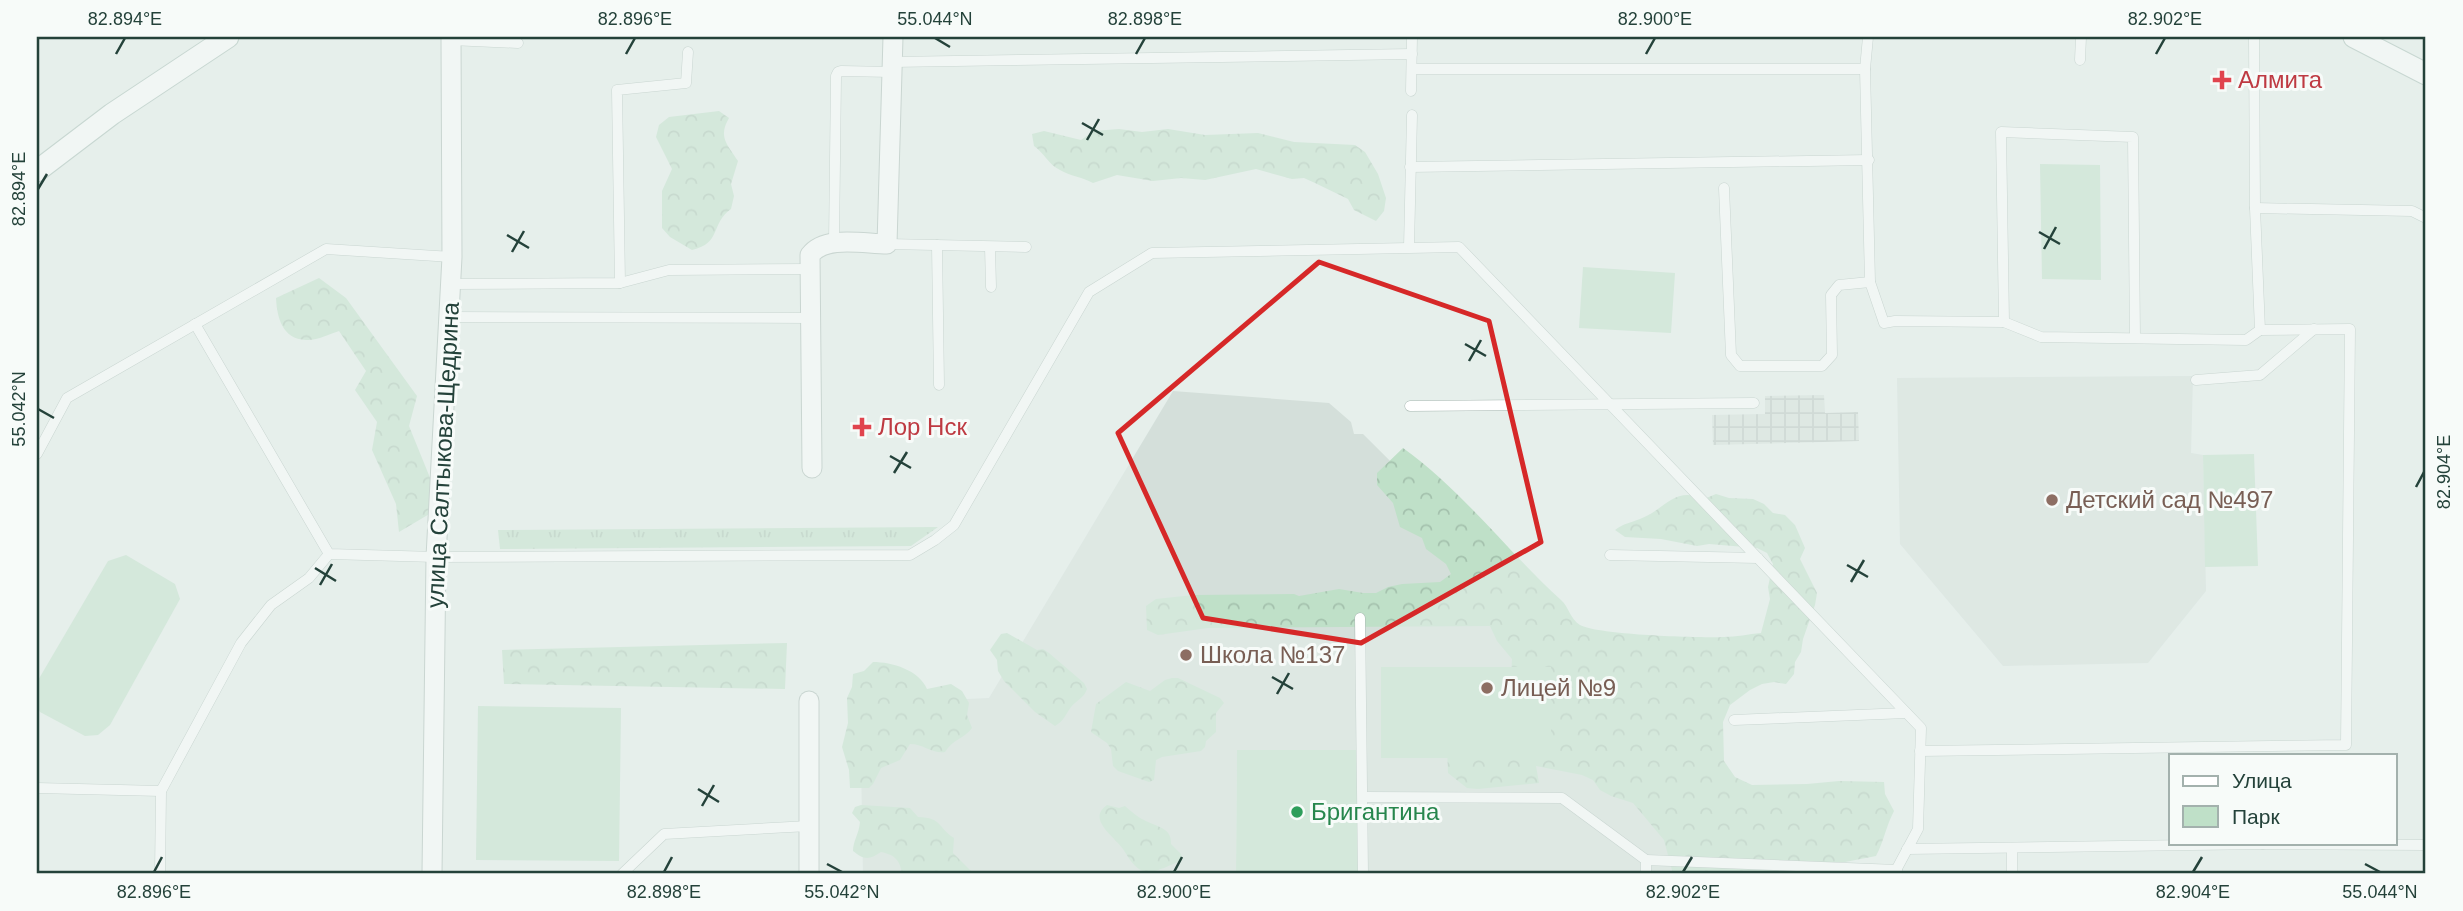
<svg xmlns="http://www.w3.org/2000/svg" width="2463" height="911" viewBox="0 0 2463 911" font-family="Arial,sans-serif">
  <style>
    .built { fill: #d4dfda }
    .industrial { fill: url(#industrial-grid) }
    .grass { fill: url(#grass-tufts) }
    .forest { fill: url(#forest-crowns) }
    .park { fill: #bfe0c8 }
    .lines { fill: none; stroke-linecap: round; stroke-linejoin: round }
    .lane-casing { stroke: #a8b8b2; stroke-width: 11 }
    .street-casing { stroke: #a8b8b2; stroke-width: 21 }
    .secondary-casing { stroke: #a4bbb3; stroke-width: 23 }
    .lane { stroke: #fff; stroke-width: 10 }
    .street { stroke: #fff; stroke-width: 19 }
    .secondary { stroke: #fff; stroke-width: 21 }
    .marked { fill: none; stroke: #d62828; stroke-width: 5; stroke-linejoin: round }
    .ticks { fill: none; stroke: #24423a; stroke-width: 2.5 }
    .health-dot { fill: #e0444e; stroke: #f7fbf9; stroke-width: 2.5 }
    .education-dot { fill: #8d6e63; stroke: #f7fbf9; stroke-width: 2.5 }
    .leisure-dot { fill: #2e9e5b; stroke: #f7fbf9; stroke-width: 2.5 }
    .labels { text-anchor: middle; stroke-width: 6; stroke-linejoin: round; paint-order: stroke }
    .health-label { font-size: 24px; fill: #be3a42; stroke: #f7fbf9; text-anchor: start }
    .street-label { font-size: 24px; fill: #24423a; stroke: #f7fbf9 }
    .education-label { font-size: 24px; fill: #785e54; stroke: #f7fbf9; text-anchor: start }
    .leisure-label { font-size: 24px; fill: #27864d; stroke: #f7fbf9; text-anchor: start }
    .neatline { fill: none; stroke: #24423a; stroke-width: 2.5 }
    .ticks-label { font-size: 18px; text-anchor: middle; fill: #24423a }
  </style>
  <defs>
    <pattern id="industrial-grid" width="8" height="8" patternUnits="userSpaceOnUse" patternTransform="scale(1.75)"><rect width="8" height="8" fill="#d4dfda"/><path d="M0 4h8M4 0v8" fill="none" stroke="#b6c1bc"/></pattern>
    <pattern id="grass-tufts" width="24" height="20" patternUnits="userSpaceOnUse" patternTransform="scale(1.75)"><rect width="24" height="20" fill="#bfe0c8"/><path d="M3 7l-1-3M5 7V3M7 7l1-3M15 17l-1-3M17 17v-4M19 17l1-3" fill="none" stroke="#a4c1ad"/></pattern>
    <pattern id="forest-crowns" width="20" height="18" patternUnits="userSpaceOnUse" patternTransform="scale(1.75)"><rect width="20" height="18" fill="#bfe0c8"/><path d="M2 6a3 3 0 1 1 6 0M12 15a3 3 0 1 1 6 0" fill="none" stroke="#a4c1ad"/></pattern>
  </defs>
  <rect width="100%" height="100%" fill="#e6efeb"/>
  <g class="built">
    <polygon points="2193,376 2191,453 2203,455 2206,591 2148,663 2003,666 1900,544 1897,378"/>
    <polygon points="1173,391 1329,403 1351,422 1354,434 1363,434 1539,609 1795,874 1359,874 1357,750 1237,751 1236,874 863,874 860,704 989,698"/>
  </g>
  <polygon class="industrial" points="1824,395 1825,413 1858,412 1859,441 1713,445 1712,415 1765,414 1765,396"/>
  <polygon class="grass" points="938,527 911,546 500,549 498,530"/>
  <g class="forest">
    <path d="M719 111 729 118C718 137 727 144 738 161L731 184 734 196 731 209C710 224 722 243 692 250L670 237 662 228V191L672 169 656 137 659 125 669 117Z"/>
    <path d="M1119 129 1142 132 1168 129 1205 135 1258 133 1294 142 1355 145 1365 152 1378 174 1386 198 1384 211 1376 221 1354 210 1348 199 1315 183 1304 178 1292 179 1256 169 1205 180 1181 178 1153 181 1117 175 1093 183C1082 177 1070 176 1060 170 1049 165 1044 153 1034 146L1032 134 1044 131 1081 140 1094 131Z"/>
    <path d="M319 278 346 298 417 396 409 426 437 495 431 513 399 532 396 504 372 450 377 422 355 390 366 371 339 331C330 334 316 341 306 340 282 339 277 317 276 298Z"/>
    <path d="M1403 448C1463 491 1507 551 1561 600 1569 607 1570 619 1580 625 1598 635 1700 638 1724 637 1736 637 1749 634 1761 633L1770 599 1768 587 1773 564 1767 553 1757 548 1709 544 1697 546 1661 539 1625 537 1615 530C1624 523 1630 523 1640 519 1666 509 1674 486 1704 499L1716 494 1729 498 1753 499 1764 504 1773 513 1785 515 1795 525 1805 548 1800 559 1817 593 1815 605 1803 639 1801 652 1795 662 1794 674 1786 684 1774 682 1762 684 1750 690 1730 705 1723 722 1724 761 1735 777 1752 785 1807 784 1839 781 1884 782 1885 794 1894 811C1886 826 1884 841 1876 856L1845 862H1794L1801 874H1673L1664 840 1633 803 1611 796 1600 790 1593 780 1582 775 1536 766 1539 783 1478 789 1467 788 1448 773 1447 746 1510 700 1512 659 1497 641 1490 626 1208 628 1158 635 1147 630 1146 606 1156 599 1193 595 1294 594 1299 596 1339 589 1363 593H1376L1388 587 1402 584 1440 582 1451 574 1446 564 1426 549 1422 538 1400 527 1393 503 1377 485V473Z"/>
    <path d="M1007 633 1037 650 1043 649 1049 653 1084 683 1087 689C1084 698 1077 700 1071 707 1065 715 1064 721 1055 726L1035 712 1004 681 998 671 997 660 990 650 1001 634Z"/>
    <polygon points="787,643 785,689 504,684 502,650"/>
    <path d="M873 662C892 662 919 670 927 689L951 684 962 691 969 703 967 715 972 728C964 739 953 739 945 752 933 754 923 744 910 744L900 760 881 768 873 784 869 788H850L849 770 842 747 848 723 847 698 852 687 853 674 864 671Z"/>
    <polygon points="1172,678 1178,678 1220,698 1224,703 1216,713 1216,732 1206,741 1205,747 1201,751 1162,757 1156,760 1154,780 1149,782 1118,771 1113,766 1111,749 1107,743 1091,732 1096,704 1126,682 1150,691 1165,680"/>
    <path d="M861 805 910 808 918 817C943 818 937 827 954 838L953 853 974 874H902C900 860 895 855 881 852 869 860 864 860 853 851 853 841 859 834 860 822L852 813 855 807Z"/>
    <path d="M1107 805 1119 808 1125 806C1131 811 1137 817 1144 820 1156 827 1172 827 1171 844L1181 854 1182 860C1176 863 1152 874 1146 872 1134 869 1129 858 1123 849 1115 837 1086 819 1107 805Z"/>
  </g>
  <g class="park">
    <polygon points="2040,164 2100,165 2101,280 2042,279"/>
    <polygon points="1583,267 1675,273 1671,333 1579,328"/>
    <polygon points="2254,454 2258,566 2205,567 2203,455"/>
    <polygon points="126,555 175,584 180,599 110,725 98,735 85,736 40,712 37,705 37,682 108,561"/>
    <rect x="1381" y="667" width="170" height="91"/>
    <polygon points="478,706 621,708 619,861 476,860"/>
    <polygon points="1237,750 1357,750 1359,874 1236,874"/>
  </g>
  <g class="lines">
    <g class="lane-casing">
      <g id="lane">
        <polyline points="1868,37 1865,69 1870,282 1884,323 1895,321 2004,322 2041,337 2246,340 2260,330 2255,208 2254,37"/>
        <polyline points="451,40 518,43"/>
        <polyline points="2080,60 2081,37"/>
        <polyline points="892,62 1412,54"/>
        <polyline points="1412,69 1865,69"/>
        <polyline points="1411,91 1412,37"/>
        <polyline points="1410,167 1869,160"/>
        <polyline points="1724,188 1731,355 1740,366 1822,366 1832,355 1831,295 1839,285 1870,282"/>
        <polyline points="2255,208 2412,211 2426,218"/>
        <polyline points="834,243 836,76 838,72 841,71 892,72"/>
        <polyline points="887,244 1026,247"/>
        <polyline points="937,245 939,385"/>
        <polyline points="990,247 991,287"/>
        <polyline points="1409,247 1412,115"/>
        <polyline points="620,283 617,90 686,83 688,52"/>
        <polyline points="450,284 620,283 669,270 810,269"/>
        <polyline points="449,317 811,318"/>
        <polyline points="2004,322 2001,132 2133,137 2135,338"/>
        <polyline points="195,324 329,554 436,557 910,555 935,540 954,525 1089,292 1152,253 1459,247 1921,728 1918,829 1894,874"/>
        <polyline points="2196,380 2260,375 2314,329"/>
        <polyline points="1410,406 1754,403"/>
        <polyline points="37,454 67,398 326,249 452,257"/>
        <polyline points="1610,555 1758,558"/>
        <polyline points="1360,618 1363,874"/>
        <polyline points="1734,720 1906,713"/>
        <polyline points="1920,751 2346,745 2350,329 2260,330"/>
        <polyline points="37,788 161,791"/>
        <polyline points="1363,797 1562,798 1646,860"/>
        <polyline points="2263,843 2263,844 2426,845"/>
        <polyline points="1907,849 2263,844"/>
        <polyline points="160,874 161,791 241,643 271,605 309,578 329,554"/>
        <polyline points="622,874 664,834 809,826"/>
        <polyline points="1646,874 1646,860 1897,870"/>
        <polyline points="2012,874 2012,848"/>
      </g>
    </g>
    <g class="street-casing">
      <g id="street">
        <path d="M812 468 810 255C825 235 864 244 887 244L893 37"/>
        <polyline points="432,874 436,557 452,257 451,37"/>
        <polyline points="809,874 809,701"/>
      </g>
    </g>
    <g class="secondary-casing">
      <g id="secondary">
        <polyline points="2354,37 2426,74"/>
        <polyline points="37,171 112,114 228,37"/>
      </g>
    </g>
    <use href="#lane" class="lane"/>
    <use href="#street" class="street"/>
    <use href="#secondary" class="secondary"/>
  </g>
  <path d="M0 0H2463V911H0ZM1319 262 1489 321 1541 542 1361 643 1203 618 1118 433Z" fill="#e6efeb" fill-opacity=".55" fill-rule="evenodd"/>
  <path class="marked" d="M1319 262 1489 321 1541 542 1361 643 1203 618 1118 433Z"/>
  <path class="ticks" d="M935 38 950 47M116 54 125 38M626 54 635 38M1136 54 1145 38M1646 54 1655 38M2156 54 2165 38M1082 123 1103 135M1087 140 1099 119M38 189 47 174M2039 232 2060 244M507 235 529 248M2044 249 2056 227M512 252 524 231M1465 344 1486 356M1469 361 1481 340M38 409 54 418M890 456 911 468M894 473 907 452M2416 487 2424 472M1847 565 1868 577M315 568 336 581M1851 582 1864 560M320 585 332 564M1272 677 1293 689M1277 694 1289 673M698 789 719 802M702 806 714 785M827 864 842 872M2365 864 2380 872M154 872 162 857M664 872 672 857M1174 872 1182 857M1683 872 1692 857M2193 872 2202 857"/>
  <g class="health-dot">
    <path d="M2218.5 69.5h7v7h7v7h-7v7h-7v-7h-7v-7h7z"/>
    <path d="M858.5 416.5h7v7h7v7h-7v7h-7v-7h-7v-7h7z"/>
  </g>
  <g class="education-dot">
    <circle cx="2052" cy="500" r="7"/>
    <circle cx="1186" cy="655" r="7"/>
    <circle cx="1487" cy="688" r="7"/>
  </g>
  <circle class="leisure-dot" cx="1297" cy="812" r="7"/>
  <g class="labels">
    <g class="health-label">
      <text x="2238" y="88">Алмита</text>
      <text x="878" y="435">Лор Нск</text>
    </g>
    <g class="street-label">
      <text transform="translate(443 455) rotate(-87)" y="8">улица Салтыкова-Щедрина</text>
    </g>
    <g class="education-label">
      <text x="2066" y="508">Детский сад №497</text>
      <text x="1200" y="663">Школа №137</text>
      <text x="1501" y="696">Лицей №9</text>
    </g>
    <g class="leisure-label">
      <text x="1311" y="820">Бригантина</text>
    </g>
  </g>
  <rect width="2463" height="911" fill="none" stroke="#f7fbf9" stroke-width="77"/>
  <rect x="2169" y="754" width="228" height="91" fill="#f7fbf9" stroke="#a3b1ad" stroke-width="2"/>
  <rect x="2183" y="776" width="35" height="10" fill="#ffffff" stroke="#a3b1ad" stroke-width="2"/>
  <text x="2232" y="788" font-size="21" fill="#24423a">Улица</text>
  <rect x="2183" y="806" width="35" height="21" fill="#bfe0c8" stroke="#a3b1ad" stroke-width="2"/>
  <text x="2232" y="824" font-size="21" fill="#24423a">Парк</text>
  <rect x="38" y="38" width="2386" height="834" class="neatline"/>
  <g class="ticks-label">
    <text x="125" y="25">82.894°E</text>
    <text x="635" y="25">82.896°E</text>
    <text x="935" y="25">55.044°N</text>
    <text x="1145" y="25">82.898°E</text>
    <text x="1655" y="25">82.900°E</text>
    <text x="2165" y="25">82.902°E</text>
    <text transform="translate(19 189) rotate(-90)" y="6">82.894°E</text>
    <text transform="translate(19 409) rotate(-90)" y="6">55.042°N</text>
    <text transform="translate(2444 472) rotate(-90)" y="6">82.904°E</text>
    <text x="154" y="898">82.896°E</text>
    <text x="664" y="898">82.898°E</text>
    <text x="842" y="898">55.042°N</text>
    <text x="1174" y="898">82.900°E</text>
    <text x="1683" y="898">82.902°E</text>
    <text x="2193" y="898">82.904°E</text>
    <text x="2380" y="898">55.044°N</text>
  </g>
</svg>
